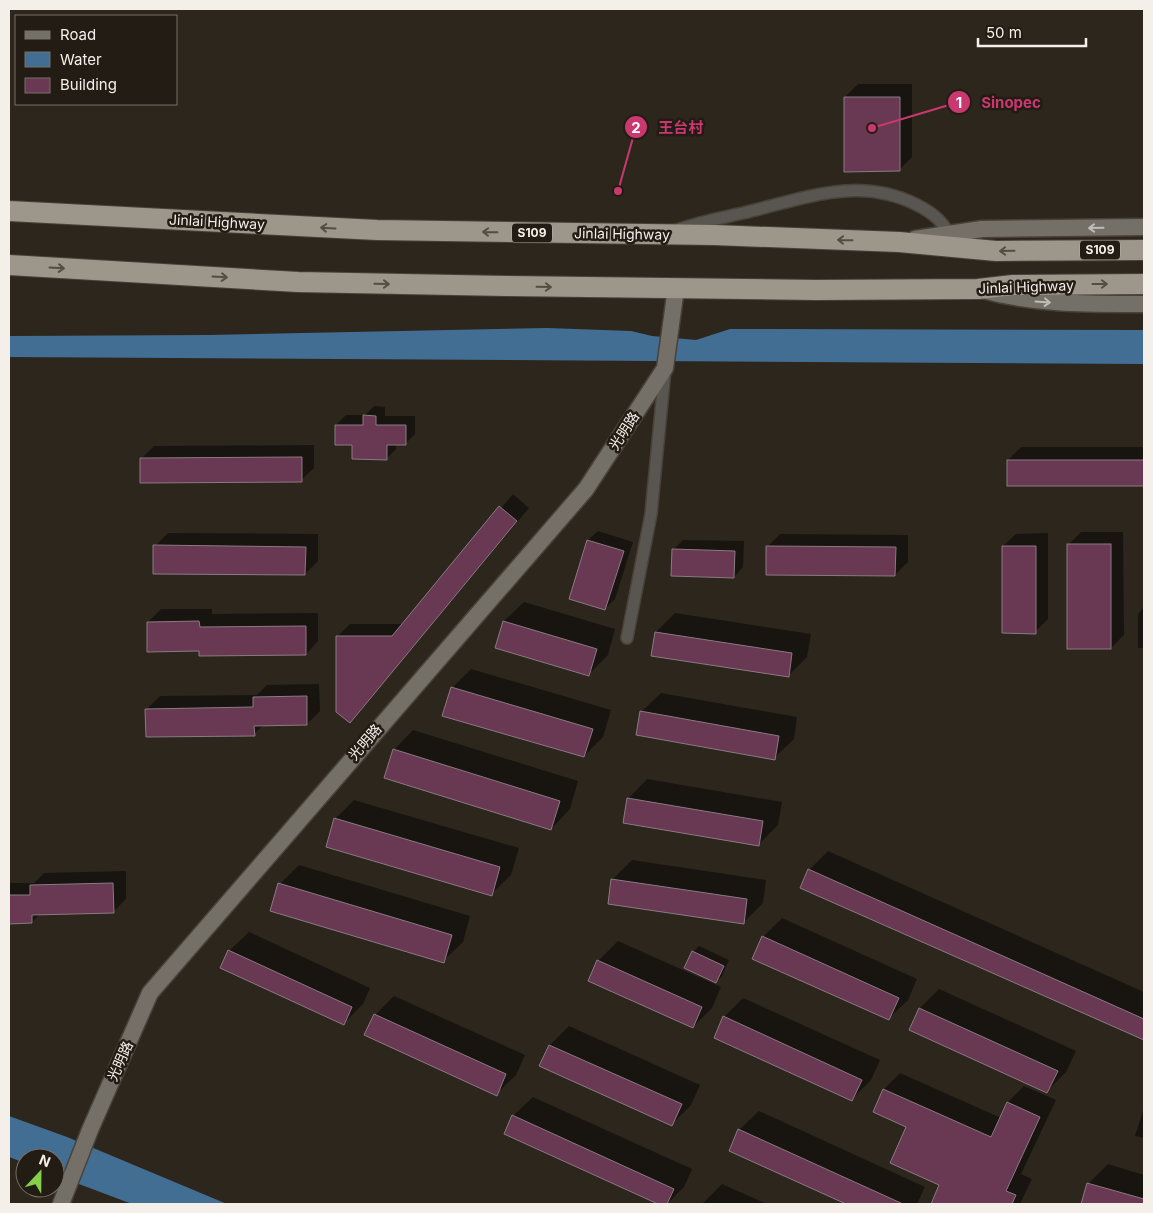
<svg xmlns="http://www.w3.org/2000/svg" width="1153" height="1213" viewBox="0 0 1153 1213" font-family="Inter,'Noto Sans SC',sans-serif">
  <style>
    .water { fill: #426e94 }
    .shadow { fill: #0007 }
    .building { fill: #693853; stroke: #897b82 }
    .lines { fill: none; stroke-linecap: round; stroke-linejoin: round }
    .street-casing { stroke: #49423a; stroke-width: 14 }
    .secondary-casing { stroke: #49423a; stroke-width: 19 }
    .highway-casing { stroke: #49423a; stroke-width: 22 }
    .street { stroke: #595651; stroke-width: 11 }
    .secondary { stroke: #747068; stroke-width: 16 }
    .highway { stroke: #9d968a; stroke-width: 20 }
    .oneway { stroke: #544d43 }
    .oneway2 { stroke: #c1bcb5 }
    .labels { text-anchor: middle; stroke-width: 5; stroke-linejoin: round; paint-order: stroke }
    .shield { fill: #231c14; stroke: #b5b0a9; stroke-width: 1 }
    .shield-label { font-size: 12px; font-weight: bold; fill: #f4efe9 }
    .street-label { font-size: 14px; fill: #f4efe9; stroke: #231c14 }
    .leader { fill: none; stroke: #ca3870; stroke-width: 2 }
    .callout-dot { fill: #ca3870; stroke: #231c14; stroke-width: 2 }
    .mark-label { font-size: 15px; text-anchor: middle; font-weight: bold; fill: #fff }
    .callout-label { font-size: 15px; text-anchor: middle; font-weight: bold; fill: #ca3870; stroke: #231c14; stroke-width: 5; stroke-linejoin: round; paint-order: stroke }
  </style>
  <rect width="100%" height="100%" fill="#2d261d"/>
  <g class="water">
    <polygon points="547,328 631,331 652,336 696,340 730,329 1144,330 1144,364 9,357 9,336 209,335"/>
    <polygon points="9,1116 67,1137 227,1204 132,1204 55,1175 55,1158 25,1158 25,1163 9,1157"/>
  </g>
  <g class="shadow">
    <polygon points="858,84 912,84 912,157 899,170 845,97"/>
    <polygon points="374,406 385,407 385,416 415,416 415,434 405,444 396,444 396,449 387,458 354,444 336,425 346,415 365,415"/>
    <polygon points="314,445 314,468 301,480 141,459 154,446"/>
    <polygon points="1021,447 1144,447 1144,484 1008,484 1008,460"/>
    <polygon points="513,494 529,508 350,721 337,637 350,624 404,624"/>
    <polygon points="598,531 633,542 615,599 605,609 570,598 588,540"/>
    <polygon points="1081,532 1123,532 1124,635 1111,648 1068,545"/>
    <polygon points="168,533 318,534 318,561 305,574 155,546"/>
    <polygon points="1048,533 1048,619 1035,632 1003,546 1016,534"/>
    <polygon points="780,534 908,535 908,562 895,575 767,547"/>
    <polygon points="683,540 744,541 743,567 734,577 673,550"/>
    <polygon points="524,602 615,629 608,655 588,675 504,621"/>
    <polygon points="1144,607 1144,648 1138,648 1138,614"/>
    <polygon points="161,609 212,609 212,614 318,613 318,641 306,654 148,622"/>
    <polygon points="675,613 811,634 807,657 788,676 656,632"/>
    <polygon points="471,669 611,710 603,737 584,756 452,688"/>
    <polygon points="319,684 320,711 307,724 264,724 254,734 147,709 160,696 257,695 267,685"/>
    <polygon points="661,693 797,717 794,739 774,758 641,712"/>
    <polygon points="413,730 578,781 570,809 551,829 394,750"/>
    <polygon points="647,779 782,802 778,825 759,844 628,799"/>
    <polygon points="354,800 519,848 511,875 491,894 335,819"/>
    <polygon points="828,851 1144,992 1144,1037 809,870"/>
    <polygon points="632,860 766,880 763,903 743,923 612,880"/>
    <polygon points="299,865 470,916 463,942 443,961 280,884"/>
    <polygon points="126,871 126,899 113,912 41,913 32,922 9,923 9,883 34,883 44,873"/>
    <polygon points="782,918 917,979 908,1000 888,1019 763,937"/>
    <polygon points="249,932 370,988 363,1004 344,1023 229,951"/>
    <polygon points="618,941 721,987 712,1008 693,1027 598,961"/>
    <polygon points="699,946 729,960 722,976 716,982 693,952"/>
    <polygon points="939,989 1076,1051 1066,1072 1047,1091 910,1029 920,1008"/>
    <polygon points="394,996 525,1055 516,1075 496,1094 375,1015"/>
    <polygon points="743,998 880,1060 871,1080 852,1099 724,1017"/>
    <polygon points="569,1026 700,1085 691,1105 672,1124 541,1066 550,1045"/>
    <polygon points="900,1073 1001,1118 1008,1102 1024,1086 1056,1100 1021,1174 1032,1179 1020,1204 932,1204 941,1185 908,1126 874,1111 884,1089"/>
    <polygon points="533,1097 692,1169 684,1187 667,1204 661,1204 505,1133 513,1116"/>
    <polygon points="1144,1108 1144,1138 1135,1136"/>
    <polygon points="759,1111 925,1187 917,1204 849,1204 730,1150 739,1130"/>
    <polygon points="1108,1164 1144,1175 1144,1204 1082,1204 1089,1183"/>
    <polygon points="722,1184 767,1204 702,1204"/>
  </g>
  <g class="building">
    <polygon points="844,97 900,97 900,171 844,172"/>
    <polygon points="363,415 376,416 376,425 406,425 406,445 387,445 387,460 352,459 352,445 335,445 335,425 363,425"/>
    <polygon points="302,457 302,482 140,483 140,458"/>
    <rect x="1007" y="460" width="137" height="26"/>
    <polygon points="499,506 517,521 350,723 336,712 336,636 392,636"/>
    <polygon points="587,540 624,551 605,610 569,599"/>
    <rect x="1067" y="544" width="44" height="105"/>
    <polygon points="153,545 306,547 305,575 153,574"/>
    <polygon points="766,546 896,547 895,576 766,575"/>
    <polygon points="1002,546 1036,546 1036,634 1002,633"/>
    <polygon points="672,549 735,551 734,578 671,576"/>
    <polygon points="199,621 200,627 306,626 306,655 199,656 199,651 147,652 147,622"/>
    <polygon points="503,621 597,649 589,676 495,648"/>
    <polygon points="655,632 792,653 789,677 651,656"/>
    <polygon points="451,687 593,729 584,757 442,716"/>
    <polygon points="307,696 307,725 254,726 255,736 146,737 145,709 253,707 253,697"/>
    <polygon points="640,711 779,736 775,760 636,735"/>
    <polygon points="393,749 560,801 551,830 384,778"/>
    <polygon points="627,798 763,821 759,846 623,823"/>
    <polygon points="334,818 500,867 492,896 326,847"/>
    <polygon points="808,869 1144,1019 1144,1040 800,888"/>
    <polygon points="611,879 747,899 744,924 608,904"/>
    <polygon points="113,883 114,913 32,915 32,923 9,924 9,895 30,895 30,885"/>
    <polygon points="278,883 452,935 444,963 270,911"/>
    <polygon points="762,936 899,998 889,1020 752,959"/>
    <polygon points="228,950 352,1007 344,1025 220,968"/>
    <polygon points="692,951 724,966 716,983 684,968"/>
    <polygon points="597,960 702,1007 693,1028 588,981"/>
    <polygon points="919,1008 1058,1071 1047,1093 909,1030"/>
    <polygon points="374,1014 506,1074 497,1096 364,1035"/>
    <polygon points="723,1016 862,1080 852,1101 714,1038"/>
    <polygon points="549,1045 682,1104 672,1126 539,1066"/>
    <polygon points="883,1089 991,1137 1007,1102 1040,1117 1006,1191 1016,1195 1012,1204 931,1204 939,1185 890,1163 906,1127 873,1112"/>
    <polygon points="512,1115 674,1189 667,1204 658,1204 504,1134"/>
    <polygon points="738,1129 903,1204 846,1204 729,1151"/>
    <polygon points="1087,1183 1144,1199 1144,1204 1081,1204"/>
  </g>
  <g class="lines">
    <g class="street-casing">
      <g id="street">
        <path d="M677 230C700 222 721 218 743 213 803 199 858 175 917 205 932 212 944 222 951 238"/>
        <polyline points="627,638 651,514 665,370"/>
      </g>
    </g>
    <g class="secondary-casing">
      <g id="secondary">
        <polyline points="915,239 982,229 1144,227"/>
        <path d="M983 290C1036 305 1090 304 1144 304"/>
        <polyline points="61,1204 90,1130 150,993 586,489 665,368 676,288"/>
      </g>
    </g>
    <g class="highway-casing">
      <g id="highway">
        <polyline points="9,211 377,230 714,235 899,242 996,251 1144,250"/>
        <polyline points="9,265 298,282 506,286 816,290 978,289 1013,285 1144,284"/>
      </g>
    </g>
    <use href="#street" class="street"/>
    <use href="#secondary" class="secondary"/>
    <use href="#highway" class="highway"/>
  </g>
  <defs><path id="oneway-shaft" d="M-6 0H5M1.5-3L5.5 0L1.5 3" fill="none" stroke-width="1.6" stroke-linecap="round" stroke-linejoin="round" transform="scale(1.25)"/></defs>
  <g class="oneway">
    <use href="#oneway-shaft" transform="translate(328 228) rotate(-177)"/>
    <use href="#oneway-shaft" transform="translate(490 232) rotate(-179)"/>
    <use href="#oneway-shaft" transform="translate(845 240) rotate(-179)"/>
    <use href="#oneway-shaft" transform="translate(1007 251) rotate(179)"/>
    <use href="#oneway-shaft" transform="translate(57 268) rotate(3)"/>
    <use href="#oneway-shaft" transform="translate(220 277) rotate(3)"/>
    <use href="#oneway-shaft" transform="translate(382 284) rotate(1)"/>
    <use href="#oneway-shaft" transform="translate(1100 284)"/>
    <use href="#oneway-shaft" transform="translate(544 287) rotate(1)"/>
  </g>
  <g class="oneway2">
    <use href="#oneway-shaft" transform="translate(1096 228) rotate(179)"/>
    <use href="#oneway-shaft" transform="translate(1043 302) rotate(4)"/>
  </g>
  <g class="labels">
    <g class="shield">
      <rect x="512" y="223.5" width="40" height="19" rx="4"/>
      <rect x="1080" y="240.5" width="40" height="19" rx="4"/>
    </g>
    <g class="shield-label">
      <text x="532" y="237">S109</text>
      <text x="1100" y="254">S109</text>
    </g>
    <g class="street-label">
      <text transform="translate(217 222) rotate(3)" y="5">Jinlai Highway</text>
      <text transform="translate(622 234) rotate(1)" y="5">Jinlai Highway</text>
      <text transform="translate(1026 287) rotate(-2)" y="5">Jinlai Highway</text>
      <text transform="translate(624 431) rotate(-57)" y="5">光明路</text>
      <text transform="translate(365 742) rotate(-49)" y="5">光明路</text>
      <text transform="translate(120 1061) rotate(-66)" y="5">光明路</text>
    </g>
  </g>
  <path class="leader" d="M872 128L959 102M618 191L636 127"/>
  <g class="callout-dot">
    <circle cx="872" cy="128" r="5"/>
    <circle cx="618" cy="191" r="5"/>
    <circle cx="959" cy="102" r="12"/>
    <circle cx="636" cy="127" r="12"/>
  </g>
  <g class="mark-label">
    <text x="959" y="108">1</text>
    <text x="636" y="133">2</text>
  </g>
  <g class="callout-label">
    <text x="1011" y="108">Sinopec</text>
    <text x="681" y="133">王台村</text>
  </g>
  <rect width="1153" height="1213" fill="none" stroke="#f4efe9" stroke-width="20"/>
  <rect x="15" y="15" width="162" height="90" fill="#231c14" stroke="#777069"/>
  <rect x="25" y="31" width="25" height="8" fill="#747068" stroke="#777069"/>
  <text x="60" y="40" font-size="15" fill="#f4efe9">Road</text>
  <rect x="25" y="52" width="25" height="15" fill="#426e94" stroke="#777069"/>
  <text x="60" y="65" font-size="15" fill="#f4efe9">Water</text>
  <rect x="25" y="78" width="25" height="15" fill="#693853" stroke="#777069"/>
  <text x="60" y="90" font-size="15" fill="#f4efe9">Building</text>
  <g transform="translate(40 1173) rotate(22)"><circle r="24" fill="#231c14" stroke="#777069"/>
  <path d="M0-4L9 19L0 12L-9 19Z" fill="#86cf4b"/>
  <text y="-8" font-size="14" font-weight="bold" text-anchor="middle" fill="#f4efe9">N</text>
  </g>
  <path d="M978 38v8h108v-8" fill="none" stroke="#f4efe9" stroke-width="2.5"/>
  <text x="986" y="38" font-size="15" fill="#f4efe9" stroke="#231c14" stroke-width="4" paint-order="stroke">50 m</text>
</svg>
